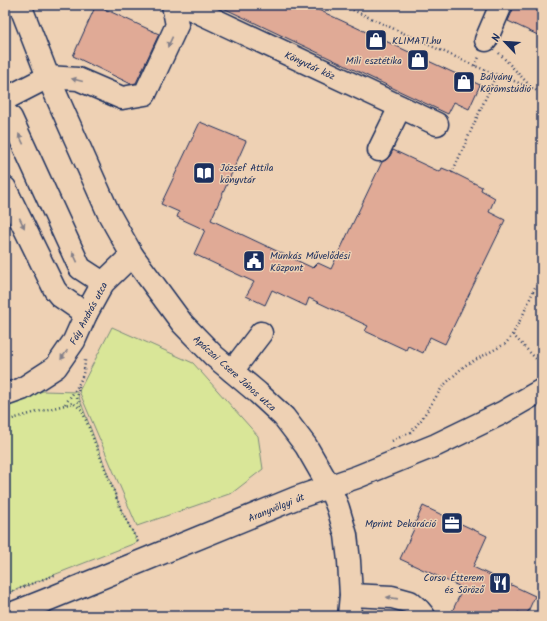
<svg xmlns="http://www.w3.org/2000/svg" width="547" height="621" viewBox="0 0 547 621" font-family="Kalam,sans-serif">
  <style>
    .green { fill: #d9e698; stroke: #7a8a7b }
    .building { fill: #e0aa96; stroke: #1b2f5e }
    .lines { fill: none; stroke-linecap: round; stroke-linejoin: round }
    .minor-casing { stroke: #1b2f5e; stroke-width: 25 }
    .path { stroke: #1b2f5e; stroke-width: 2.5; stroke-dasharray: 1 3; stroke-linecap: butt }
    .minor { stroke: #eed1b4; stroke-width: 22 }
    .oneway { fill: #848089 }
    .labels { text-anchor: middle; stroke-width: 3; stroke-linejoin: round; paint-order: stroke }
    .poi-label { font-size: 10px; fill: #1b2f5e; stroke: #eed1b4; text-anchor: start }
    .street-label { font-size: 10px; fill: #1b2f5e; stroke: #eed1b4 }
  </style>
  <rect width="100%" height="100%" fill="#eed1b4"/>
  <filter id="ink" filterUnits="userSpaceOnUse"><feTurbulence type="fractalNoise" baseFrequency=".025" numOctaves="2"/><feDisplacementMap in="SourceGraphic" scale="8" xChannelSelector="R" yChannelSelector="G"/><feConvolveMatrix kernelMatrix="1 2 1 2 8 2 1 2 1" color-interpolation-filters="sRGB"/></filter>
  <g filter="url(#ink)">
    <g class="green">
      <polygon points="112,327 193,363 258,436 263,469 232,493 137,526 79,391"/>
      <polygon points="43,391 77,392 122,512 138,542 5,594 5,404"/>
    </g>
    <g class="building">
      <polygon points="96,5 159,34 136,83 131,84 73,56"/>
      <polygon points="217,5 308,5 480,85 469,109 454,102 448,114"/>
      <polygon points="515,5 542,5 542,37 508,21"/>
      <polygon points="200,122 246,141 211,220 313,268 318,263 331,269 382,162 386,160 390,156 393,150 440,172 442,168 452,172 482,187 481,190 495,198 489,212 505,220 445,344 430,337 423,353 408,346 406,350 365,331 368,326 309,298 306,306 272,290 265,305 246,296 254,282 194,254 205,230 177,217 179,212 161,204"/>
      <polygon points="423,506 487,536 473,567 535,596 526,616 518,612 516,616 450,616 463,588 400,559 414,529 413,528"/>
    </g>
    <g class="lines">
      <g class="minor-casing">
        <g id="minor">
          <polyline points="20,5 48,77 109,214 132,255 182,323 214,356 258,393 284,417 306,446 329,486 338,508 346,535 349,561 351,595 349,616"/>
          <polyline points="183,5 437,124"/>
          <polyline points="486,40 501,5"/>
          <polyline points="5,99 48,77 78,79 122,98 145,94 177,25 173,5"/>
          <polyline points="5,112 11,118 80,268 103,283"/>
          <polyline points="379,150 400,107"/>
          <polyline points="5,188 55,290 60,296 86,314"/>
          <polyline points="232,371 261,333"/>
          <polyline points="5,395 22,389 56,367 74,341 86,314 103,283 132,255"/>
          <polyline points="351,595 392,597 410,602 419,610 424,616"/>
          <polyline points="6,616 44,601 296,498 357,477 436,445 502,413 542,390"/>
        </g>
      </g>
      <g class="path">
        <polyline points="342,5 475,66 532,88"/>
        <polyline points="499,53 532,88 542,94"/>
        <polyline points="475,66 479,57"/>
        <polyline points="452,173 496,75"/>
        <polyline points="513,335 542,365"/>
        <polyline points="79,386 77,399 82,408"/>
        <path d="M65 404C76 390 85 378 85 359"/>
        <polyline points="5,421 37,412 73,403 82,410 122,512 138,542"/>
        <path d="M392 441 411 432 421 420 443 386 464 366 505 344C513 336 517 325 523 315 529 300 536 286 542 271"/>
        <polyline points="5,594 57,574"/>
      </g>
      <use href="#minor" class="minor"/>
    </g>
    <defs><path id="oneway-solid" d="M-6-.8H1V-3.2L6.5 0L1 3.2V.8H-6Z"/></defs>
    <g class="oneway">
      <use href="#oneway-solid" transform="translate(170 42) rotate(115)"/>
      <use href="#oneway-solid" transform="translate(77 80) rotate(-166)"/>
      <use href="#oneway-solid" transform="translate(21 139) rotate(-115)"/>
      <use href="#oneway-solid" transform="translate(22 223) rotate(64)"/>
      <use href="#oneway-solid" transform="translate(75 257) rotate(-115)"/>
      <use href="#oneway-solid" transform="translate(64 355) rotate(125)"/>
      <use href="#oneway-solid" transform="translate(392 598) rotate(-172)"/>
    </g>
  </g>
  <defs>
    <g id="shop-square" transform="scale(1.15)"><rect x="-9" y="-9" width="18" height="18" rx="4" fill="#1b2f5e" stroke="#eed1b4"/><path d="M-5-2.5h2.3a2.7 3.5 0 0 1 5.4 0H5L5.5 6h-11ZM-1.5-2.5h3a1.5 2.3 0 0 0-3 0Z" fill="#fff"/></g>
    <g id="library-square" transform="scale(1.15)"><rect x="-9" y="-9" width="18" height="18" rx="4" fill="#1b2f5e" stroke="#eed1b4"/><path d="M-6-4Q-3-5.5-.7-3.5V5Q-3 3-6 4ZM6-4Q3-5.5 .7-3.5V5Q3 3 6 4Z" fill="#fff"/></g>
    <g id="civic-square" transform="scale(1.15)"><rect x="-9" y="-9" width="18" height="18" rx="4" fill="#1b2f5e" stroke="#eed1b4"/><path d="M-.6-6.5H3V-4.5H.6V-3L4-1V1h2V6H-6V1h2V-1L-.6-3ZM-1.2 2.5V6h2.4V2.5Z" fill="#fff"/></g>
    <g id="office-square" transform="scale(1.15)"><rect x="-9" y="-9" width="18" height="18" rx="4" fill="#1b2f5e" stroke="#eed1b4"/><path d="M-6-3h4V-5.5h4V-3h4V5H-6ZM-1-4.5V-3h2v-1.5ZM-6 0V1H6V0Z" fill="#fff"/></g>
    <g id="restaurant-square" transform="scale(1.15)"><rect x="-9" y="-9" width="18" height="18" rx="4" fill="#1b2f5e" stroke="#eed1b4"/><path d="M-5-6h1v4h1v-4h1v4h1v-4h1v5L-1.5 .5V6h-2V.5L-5-1ZM5-6V6H3V1.5H1.5Q1.5-4 5-6Z" fill="#fff"/></g>
  </defs>
  <g fill-rule="evenodd">
    <use href="#shop-square" x="376" y="40"/>
    <use href="#shop-square" x="418" y="60"/>
    <use href="#shop-square" x="464" y="82"/>
    <use href="#library-square" x="204" y="173"/>
    <use href="#civic-square" x="254" y="261"/>
    <use href="#office-square" x="452" y="523"/>
    <use href="#restaurant-square" x="500" y="583"/>
  </g>
  <g class="labels">
    <g class="poi-label">
      <text x="392" y="44">KLIMATI.hu</text>
      <text x="402" y="64" text-anchor="end">Mili esztétika</text>
      <text x="480" y="80">Bálvány<tspan x="480" dy="12">Körömstúdió</tspan></text>
      <text x="220" y="171">József Attila<tspan x="220" dy="12">könyvtár</tspan></text>
      <text x="270" y="259">Munkás Művelődési<tspan x="270" dy="12">Központ</tspan></text>
      <text x="436" y="527" text-anchor="end">Mprint Dekoráció</text>
      <text x="484" y="581" text-anchor="end">Corso Étterem<tspan x="484" dy="12">és Söröző</tspan></text>
    </g>
    <g class="street-label">
      <text transform="translate(310 65) rotate(25)" y="4">Könyvtár köz</text>
      <text transform="translate(88 313) rotate(-62)" y="4">Fáy András utca</text>
      <text transform="translate(235 373) rotate(42)" y="4">Apáczai Csere János utca</text>
      <text transform="translate(276 507) rotate(-22)" y="4">Aranyvölgyi út</text>
    </g>
  </g>
  <rect width="547" height="621" fill="none" stroke="#eed1b4" stroke-width="20"/>
  <rect x="10" y="10" width="527" height="601" fill="none" stroke="#1b2f5e" stroke-width="1.5" filter="url(#ink)"/>
  <g transform="translate(505 42) rotate(295)" stroke="#eed1b4" stroke-width="3" paint-order="stroke">
  <path d="M0-3L7 15L0 10L-7 15Z" fill="#1b2f5e"/>
  <text y="-6" font-size="11" font-weight="bold" text-anchor="middle" fill="#1b2f5e">N</text>
  </g>
</svg>
